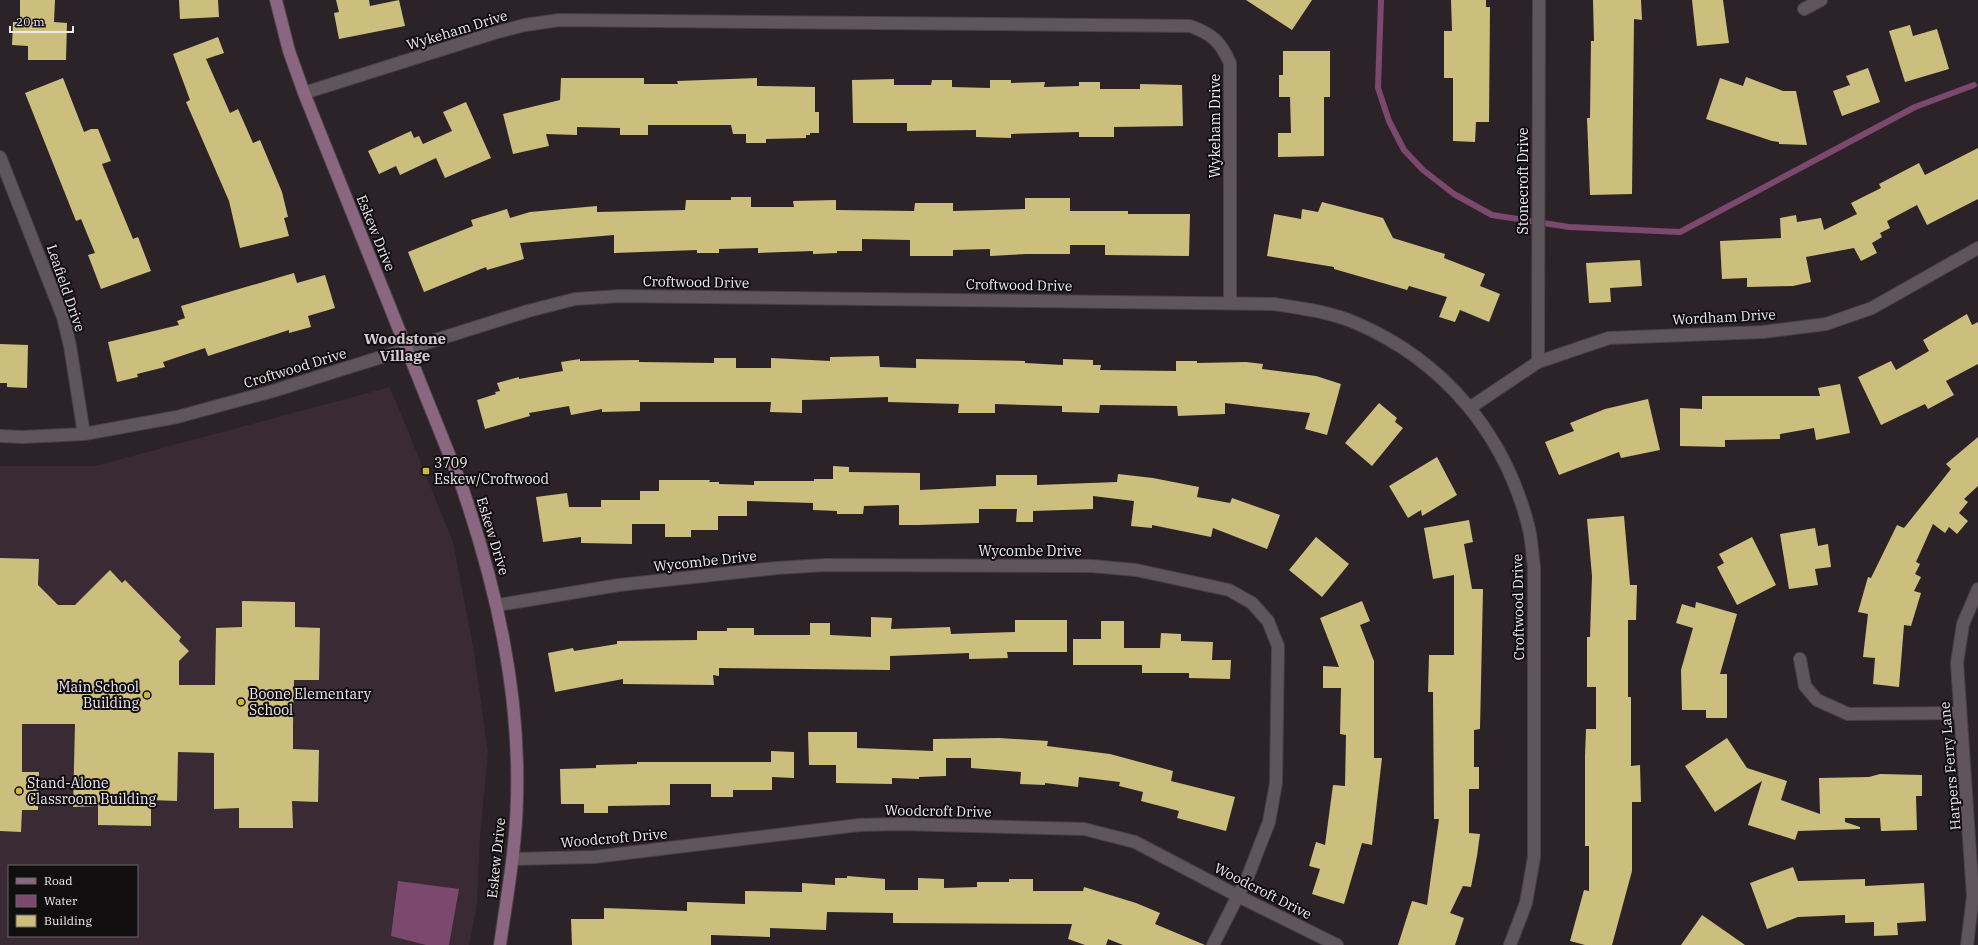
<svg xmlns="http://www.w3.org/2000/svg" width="1978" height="945" viewBox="0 0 1978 945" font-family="'IBM Plex Serif',serif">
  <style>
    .built { fill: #392a34; fill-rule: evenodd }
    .water { fill: #7c486d }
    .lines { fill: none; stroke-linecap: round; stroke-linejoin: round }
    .stream { stroke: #7c486d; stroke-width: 6 }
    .building { fill: #ccbf7d }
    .street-casing { stroke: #494147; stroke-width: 14 }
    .secondary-casing { stroke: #494147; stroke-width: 14 }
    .street { stroke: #5f555b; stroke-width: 12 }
    .secondary { stroke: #8b6680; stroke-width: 12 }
    .poi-dot { fill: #cfb837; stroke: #110e10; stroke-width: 1.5 }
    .labels { text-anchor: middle; stroke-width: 4; stroke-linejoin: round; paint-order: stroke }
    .street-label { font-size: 14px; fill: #f0eaee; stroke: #110e10 }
    .poi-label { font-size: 14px; fill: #f0eaee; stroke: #110e10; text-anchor: start }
    .neighbourhood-label { font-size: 15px; font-weight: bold; fill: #d6cad2; stroke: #110e10 }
  </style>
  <rect width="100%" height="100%" fill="#2c2329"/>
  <path class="built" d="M390 387 453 542 474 652 488 753 480 837 477 904 469 945H0V466H95ZM9 866H137V936H9Z"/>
  <polygon class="water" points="398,881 459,889 449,945 426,945 391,936"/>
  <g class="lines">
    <polyline class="stream" points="1381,0 1378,88 1389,121 1404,150 1423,170 1454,194 1492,215 1569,227 1680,232 1915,107 1974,85"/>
  </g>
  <g class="building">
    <polygon points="20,0 55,0 54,22 67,23 66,60 28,60 28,46 12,45 13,22 20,22"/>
    <polygon points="179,0 218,0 219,17 180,19"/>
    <polygon points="336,0 369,0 370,6 399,0 405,26 339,39 334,13 339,12"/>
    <polygon points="1246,0 1312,0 1292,30"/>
    <polygon points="1451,0 1486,0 1486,7 1490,7 1489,122 1476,122 1475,142 1453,141 1453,78 1444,78 1444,31 1452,31"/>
    <polygon points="1593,0 1641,0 1642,20 1634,19 1632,194 1590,195 1587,118 1590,118 1591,41 1594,41"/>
    <polygon points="1692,0 1723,0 1729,43 1697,46"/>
    <polygon points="1910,25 1913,36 1937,29 1949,69 1905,82 1889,31"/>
    <polygon points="218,37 224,53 206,59 230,113 238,109 253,143 260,140 282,192 288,217 284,218 289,236 240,248 229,201 186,102 190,100 173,54"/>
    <polygon points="1283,51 1330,51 1330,97 1324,97 1324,156 1278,157 1278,133 1291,133 1290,97 1279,97 1279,75 1283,75"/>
    <polygon points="1868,68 1880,102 1842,116 1833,91 1850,85 1846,76"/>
    <polygon points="1746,77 1783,91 1796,91 1807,145 1779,144 1779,142 1772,141 1706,119 1720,78 1743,86"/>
    <polygon points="63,78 84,132 91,129 98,129 111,161 102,164 133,239 138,237 151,271 101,289 88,255 95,253 81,219 76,221 25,93"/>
    <polygon points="561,78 644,78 644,84 678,84 677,81 757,78 757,86 815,87 815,112 819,112 819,133 810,133 810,135 806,135 806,138 766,139 766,143 746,143 746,134 733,134 731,125 648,125 648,135 620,135 620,128 577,127 577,135 546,134 549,146 513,154 503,114 560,100"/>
    <polygon points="894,79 894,85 931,85 932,80 952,80 952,87 990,88 990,80 1011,80 1011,83 1045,82 1044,87 1079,86 1079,82 1100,82 1100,89 1140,89 1140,84 1182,85 1183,126 1114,127 1114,137 1079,137 1079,132 1011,134 1011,138 976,137 976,130 907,131 907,123 853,123 852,80"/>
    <polygon points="466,102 491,158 445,178 436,158 400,175 396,166 379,174 368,151 411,131 414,138 419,136 423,144 452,131 443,112"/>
    <polygon points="1978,148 1978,199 1927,225 1917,205 1887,221 1890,228 1880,233 1882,237 1872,243 1877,253 1861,261 1854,248 1806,257 1811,282 1793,286 1747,287 1747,278 1722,279 1720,241 1781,238 1780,218 1796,215 1797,222 1821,218 1824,230 1857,214 1851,203 1881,188 1879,184 1919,163 1925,175"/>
    <polygon points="731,197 751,197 751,207 794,207 793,201 836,200 836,210 914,211 915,203 953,203 953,211 1025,209 1025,198 1070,198 1070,211 1128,211 1128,214 1190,214 1189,256 1105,255 1105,245 1070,245 1070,254 1026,254 990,256 990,249 953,250 953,256 910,256 910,240 862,239 862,251 837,251 837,253 813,254 813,251 758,253 758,248 719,249 719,253 697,253 697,250 614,253 614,235 520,243 524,259 487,270 486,267 424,292 408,252 473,226 471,220 507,209 510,218 530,212 597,206 597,212 685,210 686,200 731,200"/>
    <polygon points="1322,202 1383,218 1393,238 1445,254 1444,258 1485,274 1480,286 1500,294 1489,322 1460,310 1455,322 1439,317 1447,297 1409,286 1407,290 1334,269 1334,267 1267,256 1274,214 1301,219 1302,209 1318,212"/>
    <polygon points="1640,260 1642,286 1610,288 1611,302 1589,303 1586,263"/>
    <polygon points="294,273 297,283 325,275 335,308 308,316 311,327 289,333 289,330 208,356 205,348 163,362 165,367 137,374 138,377 117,382 108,342 179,325 177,321 185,318 181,306"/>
    <polygon points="1967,314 1972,325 1978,322 1978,364 1946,381 1954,395 1928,409 1925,404 1881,425 1858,377 1891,361 1896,370 1929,351 1923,340"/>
    <polygon points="0,344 28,345 27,388 7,387 7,383 0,383"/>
    <polygon points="879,356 880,367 916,368 916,359 1025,361 1025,363 1063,365 1063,359 1093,360 1093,365 1101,365 1100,370 1176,371 1176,361 1197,361 1197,363 1246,362 1263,364 1262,369 1316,376 1341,384 1327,435 1305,429 1310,413 1225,403 1225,414 1178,416 1177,406 1100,405 1099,413 1062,412 1062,406 995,404 995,413 958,413 959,404 888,402 888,397 802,400 802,413 770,412 771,402 640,402 640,411 602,412 602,409 571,415 569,406 529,413 530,416 485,429 477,400 496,394 495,392 500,391 497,383 519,377 519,379 563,371 561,362 580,359 580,361 639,360 639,362 714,363 714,358 736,358 736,368 771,368 771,358 830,361 830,357"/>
    <polygon points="1840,384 1850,433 1816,440 1814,428 1780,434 1780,439 1725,440 1725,447 1680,446 1680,408 1702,409 1702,396 1820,396 1818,388"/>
    <polygon points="1648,399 1660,450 1621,458 1619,452 1559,475 1545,442 1574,431 1570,423 1605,409"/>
    <polygon points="1379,403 1397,418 1395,422 1403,428 1372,466 1345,443"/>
    <polygon points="1978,437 1978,486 1964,499 1968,502 1959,513 1968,521 1957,534 1949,527 1945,533 1933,524 1916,562 1920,564 1915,574 1921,577 1914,591 1921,593 1911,626 1904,625 1899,687 1873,684 1875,658 1863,657 1868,614 1858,612 1868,577 1871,578 1897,525 1904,528 1951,469 1946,464"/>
    <polygon points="1437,457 1457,495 1422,516 1421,510 1408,518 1389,486"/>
    <polygon points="833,466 849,467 849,472 920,473 920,490 996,486 996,475 1037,475 1037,485 1117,482 1118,474 1153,478 1199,487 1197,497 1230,503 1232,498 1280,515 1267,549 1213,528 1211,537 1152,525 1152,528 1131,526 1134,501 1093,496 1093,509 1033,511 1033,522 1016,522 1017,509 979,509 979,523 918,525 899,525 899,505 864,506 863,514 837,514 837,511 813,510 813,503 747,501 747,516 718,516 718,530 691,530 691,537 665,537 665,524 632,524 632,544 581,543 581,537 543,542 536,497 567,493 569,507 601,507 601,500 640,500 640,491 659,491 659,480 710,480 709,482 719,482 719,484 754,485 754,481 814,481 814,479 833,479"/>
    <polygon points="1624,516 1630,585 1637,585 1636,620 1628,620 1628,697 1631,697 1631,766 1640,765 1641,802 1632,802 1632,871 1612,945 1585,945 1570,941 1584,890 1589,891 1589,846 1585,846 1585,756 1586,729 1596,729 1596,687 1587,687 1587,637 1590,637 1592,576 1587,519"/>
    <polygon points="1469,520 1473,542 1464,544 1472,589 1483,589 1480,729 1474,730 1474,767 1479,767 1479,789 1469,789 1469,833 1480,834 1477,856 1471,887 1463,886 1450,913 1464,918 1455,945 1398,945 1412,901 1427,905 1439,819 1434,819 1433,692 1428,692 1429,655 1454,655 1454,575 1433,579 1424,528"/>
    <polygon points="1815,528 1818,546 1828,544 1831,567 1815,569 1818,585 1789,589 1780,534"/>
    <polygon points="1316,537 1349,564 1322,597 1289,570"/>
    <polygon points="1752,537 1776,585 1737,605 1717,567 1724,563 1719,554"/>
    <polygon points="0,558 39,559 38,585 58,605 75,605 110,570 122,583 125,580 181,637 179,641 189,651 179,661 179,685 215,685 216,628 242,627 242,601 295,602 295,627 320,628 319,680 294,680 293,724 293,749 319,750 318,802 292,801 293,828 239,828 239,808 214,809 214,753 178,752 177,801 151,800 151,826 98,825 98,806 73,807 75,724 22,724 22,772 39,772 38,810 22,810 21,832 0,831"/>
    <polygon points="1362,601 1370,621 1360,625 1374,661 1374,758 1382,758 1372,845 1362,843 1344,904 1312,894 1320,869 1309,866 1316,842 1325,845 1333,785 1345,786 1346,735 1340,734 1341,688 1323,688 1323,666 1339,667 1320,618"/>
    <polygon points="1696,602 1737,614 1720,674 1727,674 1727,718 1706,718 1706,710 1682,710 1681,670 1693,628 1676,623 1682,604 1695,608"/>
    <polygon points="871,617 892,618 891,629 950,627 951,634 1015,632 1015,620 1067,620 1067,652 1007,652 1008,658 969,659 969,653 890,656 890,670 719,668 719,676 713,675 714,685 623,684 623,679 555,692 548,653 573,648 574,651 617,644 617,641 697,640 697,631 727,631 727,628 754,628 754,635 810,635 810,623 830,623 830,635 871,637"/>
    <polygon points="1101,621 1124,621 1124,648 1160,648 1161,633 1181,634 1181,641 1213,642 1212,660 1231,660 1230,679 1189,678 1189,673 1142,673 1142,665 1073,665 1073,639 1101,639"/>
    <polygon points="808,732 857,732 857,748 933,751 933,739 999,738 1048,741 1047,746 1110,754 1173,771 1171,781 1235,797 1226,831 1177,818 1179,811 1141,801 1143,792 1119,786 1120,782 1079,777 1078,787 1045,783 1045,785 1020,784 1021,772 971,768 971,758 946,758 946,776 919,777 919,779 892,778 892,784 836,783 836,765 809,765"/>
    <polygon points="1727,738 1747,768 1787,781 1781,800 1820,814 1819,778 1869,777 1880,774 1922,775 1922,796 1916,796 1917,830 1881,831 1880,818 1845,818 1845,822 1860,827 1860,829 1798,831 1795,840 1748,825 1762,781 1715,812 1685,766"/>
    <polygon points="771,751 794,752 794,778 772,777 772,790 733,790 733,797 711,797 711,784 670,784 670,805 608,806 608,813 584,813 584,804 561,804 560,769 596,768 596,765 637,764 637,762 771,762"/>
    <polygon points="1793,867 1798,881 1865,879 1865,886 1924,883 1926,921 1897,923 1898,935 1874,936 1874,922 1845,923 1845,915 1798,917 1767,929 1750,883"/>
    <polygon points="847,876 885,879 885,890 918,890 918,878 944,879 944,888 977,887 977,882 1009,882 1009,879 1033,879 1033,891 1083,891 1084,887 1136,903 1160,913 1155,924 1205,945 1123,945 1108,939 1106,945 1085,945 1068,939 1072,924 893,923 893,913 827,912 826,930 770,928 770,937 711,935 711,945 572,945 571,919 604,919 604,908 687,911 687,902 745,904 745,891 802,892 802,883 835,885 835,878 847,878"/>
    <polygon points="1702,915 1745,945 1681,945"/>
  </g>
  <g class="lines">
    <g class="street-casing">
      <g id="street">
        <polyline points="1804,9 1821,0"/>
        <path d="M304 93 494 33 525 25 559 20 1190 26C1212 34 1220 41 1230 63V303"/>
        <polyline points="0,157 63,317 70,346 84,434"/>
        <polyline points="1538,362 1539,0"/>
        <polyline points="1471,407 1538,362 1609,338 1763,332 1826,324 1872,308 1978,248"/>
        <path d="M0 436 22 437 84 434 177 417 273 391 528 311 575 299 620 296 1274 304C1301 308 1330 312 1356 323 1444 361 1504 433 1528 525 1532 539 1532 554 1534 567V857L1526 903 1510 945"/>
        <polyline points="498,605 619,585 777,568 825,565 1092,566 1136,570 1229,590 1252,603 1268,621 1278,646 1276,783 1269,822 1248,876 1213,945"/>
        <polyline points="1800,659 1805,686 1817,700 1848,714 1960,713"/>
        <polyline points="513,859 594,857 859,825 902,824 1084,829 1135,842 1238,896 1337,945"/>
        <polyline points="1967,945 1973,896 1957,663 1963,624 1978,589"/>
      </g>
    </g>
    <g class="secondary-casing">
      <path id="secondary" d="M276 0 289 51 304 93 461 484C496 586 520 690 517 798 516 848 507 896 500 945"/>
    </g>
    <use href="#street" class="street"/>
    <use href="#secondary" class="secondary"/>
  </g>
  <g class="poi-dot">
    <rect x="422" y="467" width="8" height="8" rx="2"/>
    <circle cx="147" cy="695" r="4"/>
    <circle cx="241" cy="702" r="4"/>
    <circle cx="19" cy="791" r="4"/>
  </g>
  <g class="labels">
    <g class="street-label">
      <text transform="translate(457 30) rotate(-17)" y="5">Wykeham Drive</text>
      <text transform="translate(1215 126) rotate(-90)" y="5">Wykeham Drive</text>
      <text transform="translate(1523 181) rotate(-90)" y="5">Stonecroft Drive</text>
      <text transform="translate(376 233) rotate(68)" y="5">Eskew Drive</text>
      <text transform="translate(696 282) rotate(1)" y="5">Croftwood Drive</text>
      <text transform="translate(1019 285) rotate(1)" y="5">Croftwood Drive</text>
      <text transform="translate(66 288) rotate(71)" y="5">Leafield Drive</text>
      <text transform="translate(1724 317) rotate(-3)" y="5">Wordham Drive</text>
      <text transform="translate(295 368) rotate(-17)" y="5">Croftwood Drive</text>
      <text transform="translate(493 536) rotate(73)" y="5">Eskew Drive</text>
      <text x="1030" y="556">Wycombe Drive</text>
      <text transform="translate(705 561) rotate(-6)" y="5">Wycombe Drive</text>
      <text transform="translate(1518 607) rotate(-91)" y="5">Croftwood Drive</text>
      <text transform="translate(1950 766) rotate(-95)" y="5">Harpers Ferry Lane</text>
      <text transform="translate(938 811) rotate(1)" y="5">Woodcroft Drive</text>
      <text transform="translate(614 838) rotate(-5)" y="5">Woodcroft Drive</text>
      <text transform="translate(496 858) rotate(-84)" y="5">Eskew Drive</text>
      <text transform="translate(1263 891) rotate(27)" y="5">Woodcroft Drive</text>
    </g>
    <g class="poi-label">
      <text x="434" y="468">3709<tspan x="434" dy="16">Eskew/Croftwood</tspan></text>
      <text x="139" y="692" text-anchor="end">Main School<tspan x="139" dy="16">Building</tspan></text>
      <text x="249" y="699">Boone Elementary<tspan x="249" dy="16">School</tspan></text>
      <text x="27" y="788">Stand-Alone<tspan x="27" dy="16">Classroom Building</tspan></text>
    </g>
    <g class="neighbourhood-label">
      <text x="405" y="344">Woodstone<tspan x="405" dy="17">Village</tspan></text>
    </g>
  </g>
  <rect x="8" y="865" width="130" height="72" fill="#110e10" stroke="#6a6669"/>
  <rect x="16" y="878" width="20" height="6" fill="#8b6680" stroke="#6a6669"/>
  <text x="44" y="885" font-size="12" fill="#f0eaee">Road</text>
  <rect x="16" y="895" width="20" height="12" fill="#7c486d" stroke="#6a6669"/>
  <text x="44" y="905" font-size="12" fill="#f0eaee">Water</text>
  <rect x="16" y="915" width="20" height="12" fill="#ccbf7d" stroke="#6a6669"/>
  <text x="44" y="925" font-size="12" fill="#f0eaee">Building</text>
  <path d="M10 26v6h63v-6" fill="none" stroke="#f0eaee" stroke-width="2"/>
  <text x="16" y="26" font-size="12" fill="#f0eaee" stroke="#110e10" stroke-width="3" paint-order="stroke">20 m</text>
</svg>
